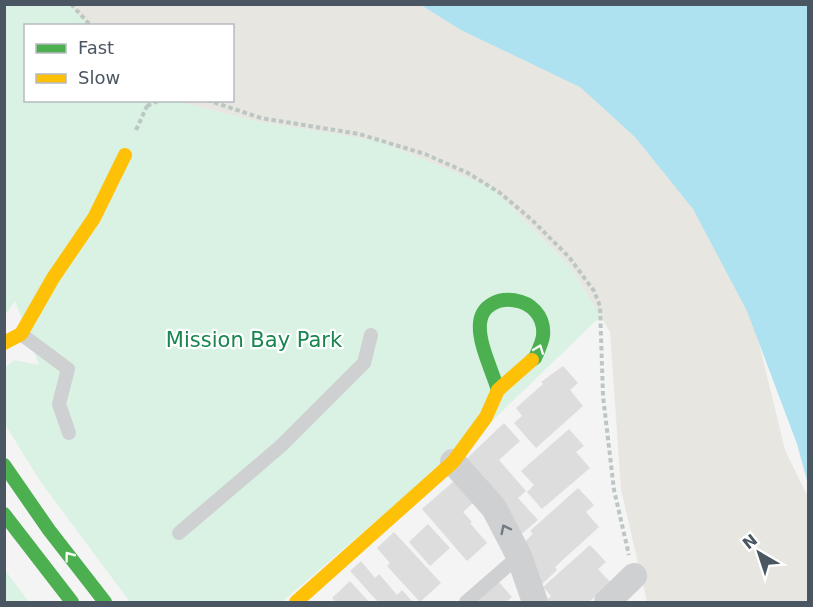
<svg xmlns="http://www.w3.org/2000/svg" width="813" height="607" viewBox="0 0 813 607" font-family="'DejaVu Sans',sans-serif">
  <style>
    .green { fill: #d9f2e3 }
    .sand { fill: #e7e6e1 }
    .water { fill: #aee2f0 }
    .building { fill: #ddddde }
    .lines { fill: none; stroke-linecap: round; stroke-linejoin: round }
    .path { stroke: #bcc7c4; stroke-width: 4; stroke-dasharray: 4.5 3; stroke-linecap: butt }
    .lane { stroke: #ced0d2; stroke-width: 14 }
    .street { stroke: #ced0d2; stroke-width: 26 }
    .fast { stroke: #4caf50; stroke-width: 14 }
    .slow { stroke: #ffc107; stroke-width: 14 }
    .oneway { stroke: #f6fbf6 }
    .oneway2 { stroke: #727b83 }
    .labels { text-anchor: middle; stroke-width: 4.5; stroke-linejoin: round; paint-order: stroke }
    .park-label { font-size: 21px; fill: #17864f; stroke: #fff }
  </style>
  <rect width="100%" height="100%" fill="#f4f4f4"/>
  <g class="green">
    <polygon points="70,4 89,25 26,26 26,100 180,101 184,103 255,121 379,141 492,188 569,265 601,316 492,421 282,602 130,602 40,481 5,424 5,368 14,360 39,365 15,301 5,315 5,5"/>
    <polygon points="5,570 29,602 5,602"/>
  </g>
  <polygon class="sand" points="70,5 489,5 728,216 785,450 808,497 808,602 647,602 621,489 610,332 569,265 492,188 379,141 255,121 184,103 180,101 232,100 232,26 89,25"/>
  <polygon class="water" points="421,5 808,5 808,484 797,444 747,311 693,209 635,137 580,87 461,30"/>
  <g class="building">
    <polygon points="563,366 578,383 570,390 583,406 536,448 514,423 522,416 516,408 543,384 541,382"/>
    <polygon points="504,423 520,441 499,460 526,491 518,498 538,520 518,537 462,463"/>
    <polygon points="569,429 584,446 576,452 590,468 542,509 527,492 534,485 521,471"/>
    <polygon points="454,481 473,503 463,512 472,522 470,523 487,543 467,561 422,509"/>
    <polygon points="578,488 594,505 586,512 599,527 555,567 557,570 539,587 518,548 533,534 530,531"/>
    <polygon points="428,524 450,548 430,566 409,542"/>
    <polygon points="394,532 441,583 420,602 387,566 390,563 377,548"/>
    <polygon points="590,545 606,562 598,569 611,583 589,602 544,602 551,596 543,587"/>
    <polygon points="361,561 375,578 379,574 397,595 402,590 413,602 378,602 350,571"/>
    <polygon points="497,580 512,597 506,602 471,602"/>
    <polygon points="350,581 369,602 336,602 332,598"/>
  </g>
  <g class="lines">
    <g class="path">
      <polyline points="71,4 91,26"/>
      <polyline points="207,100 261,118 359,134 425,154 468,173 500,193 531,219 569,257 594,291 600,306 603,396 614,490 629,555"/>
      <polyline points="147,106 160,100"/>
      <polyline points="136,130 147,106 146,100"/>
    </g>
    <g class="lane">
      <polyline points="21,334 68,369 59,404 69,433"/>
      <polyline points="179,533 282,445 364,363 371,335"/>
      <polyline points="466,602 519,556"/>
    </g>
    <g class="street">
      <polyline points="453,462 494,508 519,556 535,602"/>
      <polyline points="607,602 634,576"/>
    </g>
    <g class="fast">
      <path d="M498 390C492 370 478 343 480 323 483 288 547 293 543 336 542 343 538 351 535 358L532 360"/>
      <polyline points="4,465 49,530 105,602"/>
      <polyline points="4,514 72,602"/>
    </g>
    <g class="slow">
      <polyline points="4,343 21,334 53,278 94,218 125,155"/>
      <polyline points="296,602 453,462 486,417 498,390 532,360"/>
    </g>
  </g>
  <defs><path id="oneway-chevron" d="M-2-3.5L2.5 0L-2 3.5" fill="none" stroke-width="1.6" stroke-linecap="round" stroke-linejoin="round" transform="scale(1.5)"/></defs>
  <g class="oneway">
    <use href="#oneway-chevron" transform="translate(539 349) rotate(-69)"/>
    <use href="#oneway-chevron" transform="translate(69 556) rotate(-127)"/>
  </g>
  <use class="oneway2" href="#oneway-chevron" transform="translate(505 529) rotate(-117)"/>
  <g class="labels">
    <g class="park-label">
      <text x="254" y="347">Mission Bay Park</text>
    </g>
  </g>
  <rect width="813" height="607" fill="none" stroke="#4a5661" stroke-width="12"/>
  <rect x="24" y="24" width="210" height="78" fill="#ffffff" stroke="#b7bbc0" stroke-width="1.5"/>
  <rect x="36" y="44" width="30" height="9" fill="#4caf50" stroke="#b7bbc0" stroke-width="1.5"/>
  <text x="78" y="54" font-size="18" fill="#4a5661">Fast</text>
  <rect x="36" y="74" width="30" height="9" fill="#ffc107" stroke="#b7bbc0" stroke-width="1.5"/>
  <text x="78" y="84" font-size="18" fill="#4a5661">Slow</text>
  <g transform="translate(759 553) rotate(321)" stroke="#ffffff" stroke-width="4.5" paint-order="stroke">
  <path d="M0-4.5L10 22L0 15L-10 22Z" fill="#4a5661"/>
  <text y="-9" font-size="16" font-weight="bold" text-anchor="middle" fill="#4a5661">N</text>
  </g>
</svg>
